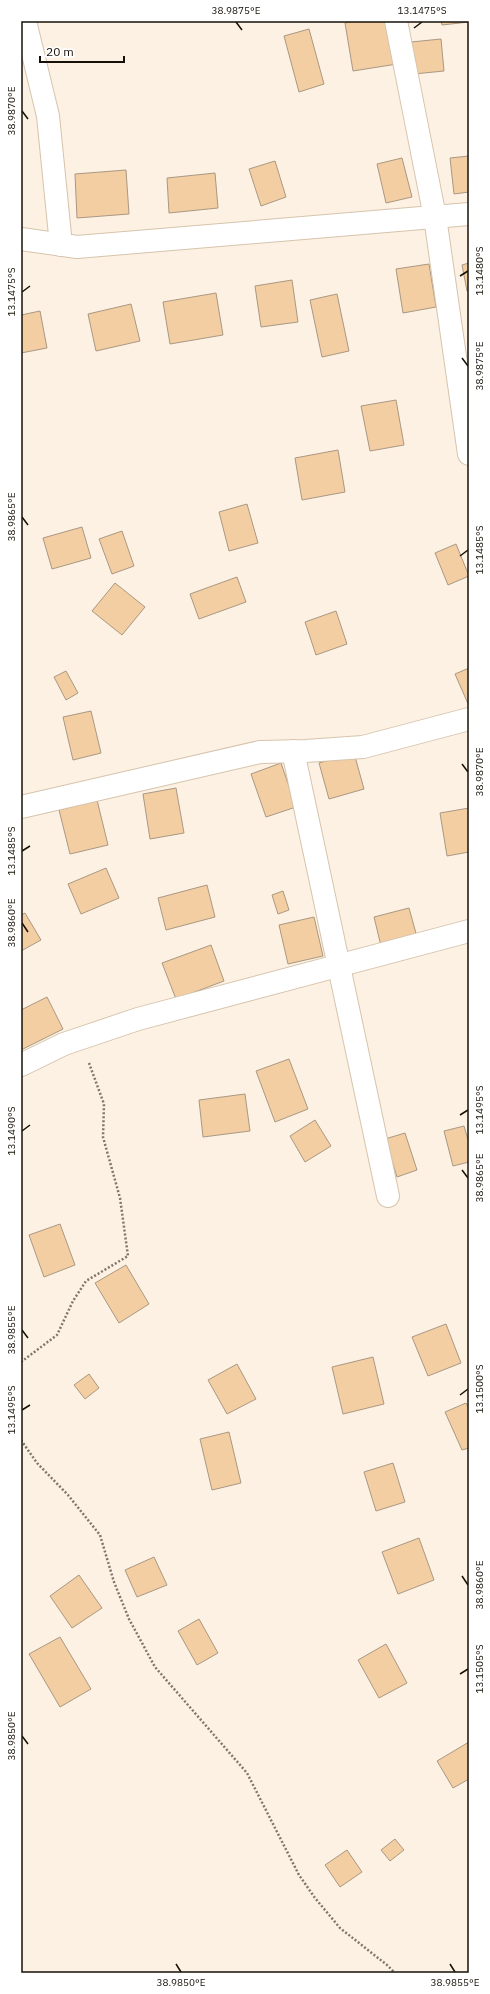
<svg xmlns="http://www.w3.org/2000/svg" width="490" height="1994" viewBox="0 0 490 1994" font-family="'IBM Plex Sans',sans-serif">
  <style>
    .building { fill: #f2cea2; stroke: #aa9883 }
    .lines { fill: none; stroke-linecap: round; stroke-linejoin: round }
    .street-casing { stroke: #d6c4ad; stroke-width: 24 }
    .path { stroke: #7f766c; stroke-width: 2.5; stroke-dasharray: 2 2; stroke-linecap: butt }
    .street { stroke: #fff; stroke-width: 22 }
    .ticks { fill: none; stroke: #161008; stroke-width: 1.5 }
    .neatline { fill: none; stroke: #161008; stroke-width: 1.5 }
    .ticks-label { font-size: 10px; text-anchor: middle; fill: #161008 }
  </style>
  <rect width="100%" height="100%" fill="#fdf1e3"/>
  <g class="building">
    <polygon points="354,21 390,21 397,64 353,71 345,23"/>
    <polygon points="441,21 469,21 469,22 442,25"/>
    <polygon points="309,29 324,84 299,92 284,36"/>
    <polygon points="441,39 444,71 414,74 411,42"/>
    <polygon points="469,156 469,192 454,194 450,158"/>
    <polygon points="402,158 412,197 386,203 377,164"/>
    <polygon points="275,161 286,197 261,206 249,169"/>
    <polygon points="126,170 129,214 77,218 75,174"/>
    <polygon points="215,173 218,208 169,213 167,178"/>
    <polygon points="469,263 469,291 467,291 462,265"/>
    <polygon points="429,264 436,307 403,313 396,269"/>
    <polygon points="292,280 298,322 261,327 255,286"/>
    <polygon points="216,293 223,335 170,344 163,302"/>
    <polygon points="337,294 349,351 322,357 310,300"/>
    <polygon points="131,304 140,341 96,351 88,314"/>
    <polygon points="40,311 47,348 21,353 21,315"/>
    <polygon points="396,400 404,445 370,451 361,406"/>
    <polygon points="338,450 345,492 302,500 295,458"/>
    <polygon points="247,504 258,543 229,551 219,512"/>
    <polygon points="82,527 91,558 52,569 43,538"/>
    <polygon points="122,531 134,566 112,574 99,539"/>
    <polygon points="456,544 469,576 448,585 435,553"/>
    <polygon points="237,577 246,602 199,619 190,594"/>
    <polygon points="115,583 145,607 122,635 92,611"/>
    <polygon points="336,611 347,644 316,655 305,622"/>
    <polygon points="469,668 469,706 455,674"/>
    <polygon points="66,671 78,693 66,700 54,677"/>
    <polygon points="91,711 101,753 73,760 63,717"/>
    <polygon points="354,753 364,789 329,799 319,763"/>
    <polygon points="281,763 296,807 266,817 251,774"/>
    <polygon points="176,788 184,833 150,839 143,794"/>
    <polygon points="97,800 108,845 70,854 59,810"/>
    <polygon points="469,808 469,852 447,856 440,813"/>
    <polygon points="106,868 119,898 81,914 68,884"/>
    <polygon points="207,885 215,917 166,930 158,898"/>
    <polygon points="283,891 289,910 278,914 272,895"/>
    <polygon points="409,908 417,937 381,946 374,917"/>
    <polygon points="25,913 41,940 21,951 21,915"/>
    <polygon points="314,917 323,956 288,964 279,925"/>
    <polygon points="211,945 224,981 176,999 162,963"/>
    <polygon points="47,997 63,1029 21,1050 21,1010"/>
    <polygon points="289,1059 308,1109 275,1122 256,1071"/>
    <polygon points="245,1094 250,1131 203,1137 199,1100"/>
    <polygon points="315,1120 331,1146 305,1162 290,1136"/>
    <polygon points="464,1126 469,1143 469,1162 453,1166 444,1131"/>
    <polygon points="405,1133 417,1170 397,1177 385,1139"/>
    <polygon points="60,1224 75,1265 44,1277 29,1235"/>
    <polygon points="126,1265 149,1304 119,1323 95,1283"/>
    <polygon points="446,1324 461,1363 428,1376 412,1337"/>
    <polygon points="373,1357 384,1404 343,1414 332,1367"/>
    <polygon points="237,1364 256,1399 227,1414 208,1380"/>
    <polygon points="89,1374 99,1388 85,1399 74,1385"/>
    <polygon points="466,1403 469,1409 469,1448 462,1450 445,1412"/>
    <polygon points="229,1432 241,1483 212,1490 200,1439"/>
    <polygon points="393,1463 405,1502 376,1511 364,1472"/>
    <polygon points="419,1538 434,1580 398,1594 382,1552"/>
    <polygon points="154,1557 167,1585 137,1597 125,1570"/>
    <polygon points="79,1575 102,1608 72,1628 50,1596"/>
    <polygon points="199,1619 218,1653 197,1665 178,1631"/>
    <polygon points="60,1637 91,1689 60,1707 29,1654"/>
    <polygon points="386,1644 407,1683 379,1698 358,1660"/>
    <polygon points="469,1742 469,1779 453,1788 437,1761"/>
    <polygon points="395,1839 404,1850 390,1861 381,1850"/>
    <polygon points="347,1850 362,1872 340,1887 325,1865"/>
  </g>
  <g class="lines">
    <g class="street-casing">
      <g id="street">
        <polyline points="25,21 48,116 61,245"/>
        <polyline points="396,21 435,217 469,454"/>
        <polyline points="21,239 77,247 469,214"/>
        <polyline points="293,751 388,1196"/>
        <polyline points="21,807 260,752 306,751 363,747 469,719"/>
        <polyline points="21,1065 64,1044 138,1019 469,931"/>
      </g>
    </g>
    <g class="path">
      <polyline points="21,1362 57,1335 73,1301 86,1281 128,1256 120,1198 103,1137 104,1104 89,1063"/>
      <polyline points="21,1440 37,1463 68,1495 100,1535 114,1582 129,1619 155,1667 247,1773 299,1875 315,1898 340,1928 387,1965 395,1973"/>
    </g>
    <use href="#street" class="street"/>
  </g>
  <path class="ticks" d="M236 22 242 30M414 28 422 22M22 111 28 119M460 276 468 271M22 292 30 286M462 358 468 366M22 517 28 525M460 556 468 550M462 764 468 772M22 851 30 846M22 923 28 932M460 1115 468 1110M22 1131 30 1125M462 1170 468 1178M22 1330 28 1338M460 1395 468 1389M22 1410 30 1405M462 1576 468 1585M460 1674 468 1669M22 1736 28 1744M176 1964 181 1972M450 1964 455 1972"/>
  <rect width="490" height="1994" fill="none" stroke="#ffffff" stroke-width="44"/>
  <path d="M40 56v6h84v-6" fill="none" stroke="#161008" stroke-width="2"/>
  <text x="46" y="56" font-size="12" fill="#161008" stroke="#ffffff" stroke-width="3" paint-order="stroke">20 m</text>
  <rect x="22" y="22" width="446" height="1950" class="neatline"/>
  <g class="ticks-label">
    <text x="236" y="14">38.9875°E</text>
    <text x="422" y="14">13.1475°S</text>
    <text transform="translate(11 111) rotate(-90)" y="4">38.9870°E</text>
    <text transform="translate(479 271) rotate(-90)" y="4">13.1480°S</text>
    <text transform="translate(11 292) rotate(-90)" y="4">13.1475°S</text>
    <text transform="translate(479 366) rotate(-90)" y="4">38.9875°E</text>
    <text transform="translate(11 517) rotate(-90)" y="4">38.9865°E</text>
    <text transform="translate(479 550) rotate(-90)" y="4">13.1485°S</text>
    <text transform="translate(479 772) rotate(-90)" y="4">38.9870°E</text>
    <text transform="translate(11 851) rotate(-90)" y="4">13.1485°S</text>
    <text transform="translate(11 923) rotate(-90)" y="4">38.9860°E</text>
    <text transform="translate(479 1110) rotate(-90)" y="4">13.1495°S</text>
    <text transform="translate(11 1131) rotate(-90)" y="4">13.1490°S</text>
    <text transform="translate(479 1178) rotate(-90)" y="4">38.9865°E</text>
    <text transform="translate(11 1330) rotate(-90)" y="4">38.9855°E</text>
    <text transform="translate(479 1389) rotate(-90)" y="4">13.1500°S</text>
    <text transform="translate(11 1410) rotate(-90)" y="4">13.1495°S</text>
    <text transform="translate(479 1585) rotate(-90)" y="4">38.9860°E</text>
    <text transform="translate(479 1669) rotate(-90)" y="4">13.1505°S</text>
    <text transform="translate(11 1736) rotate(-90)" y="4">38.9850°E</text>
    <text x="181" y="1986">38.9850°E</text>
    <text x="455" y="1986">38.9855°E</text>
  </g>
</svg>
